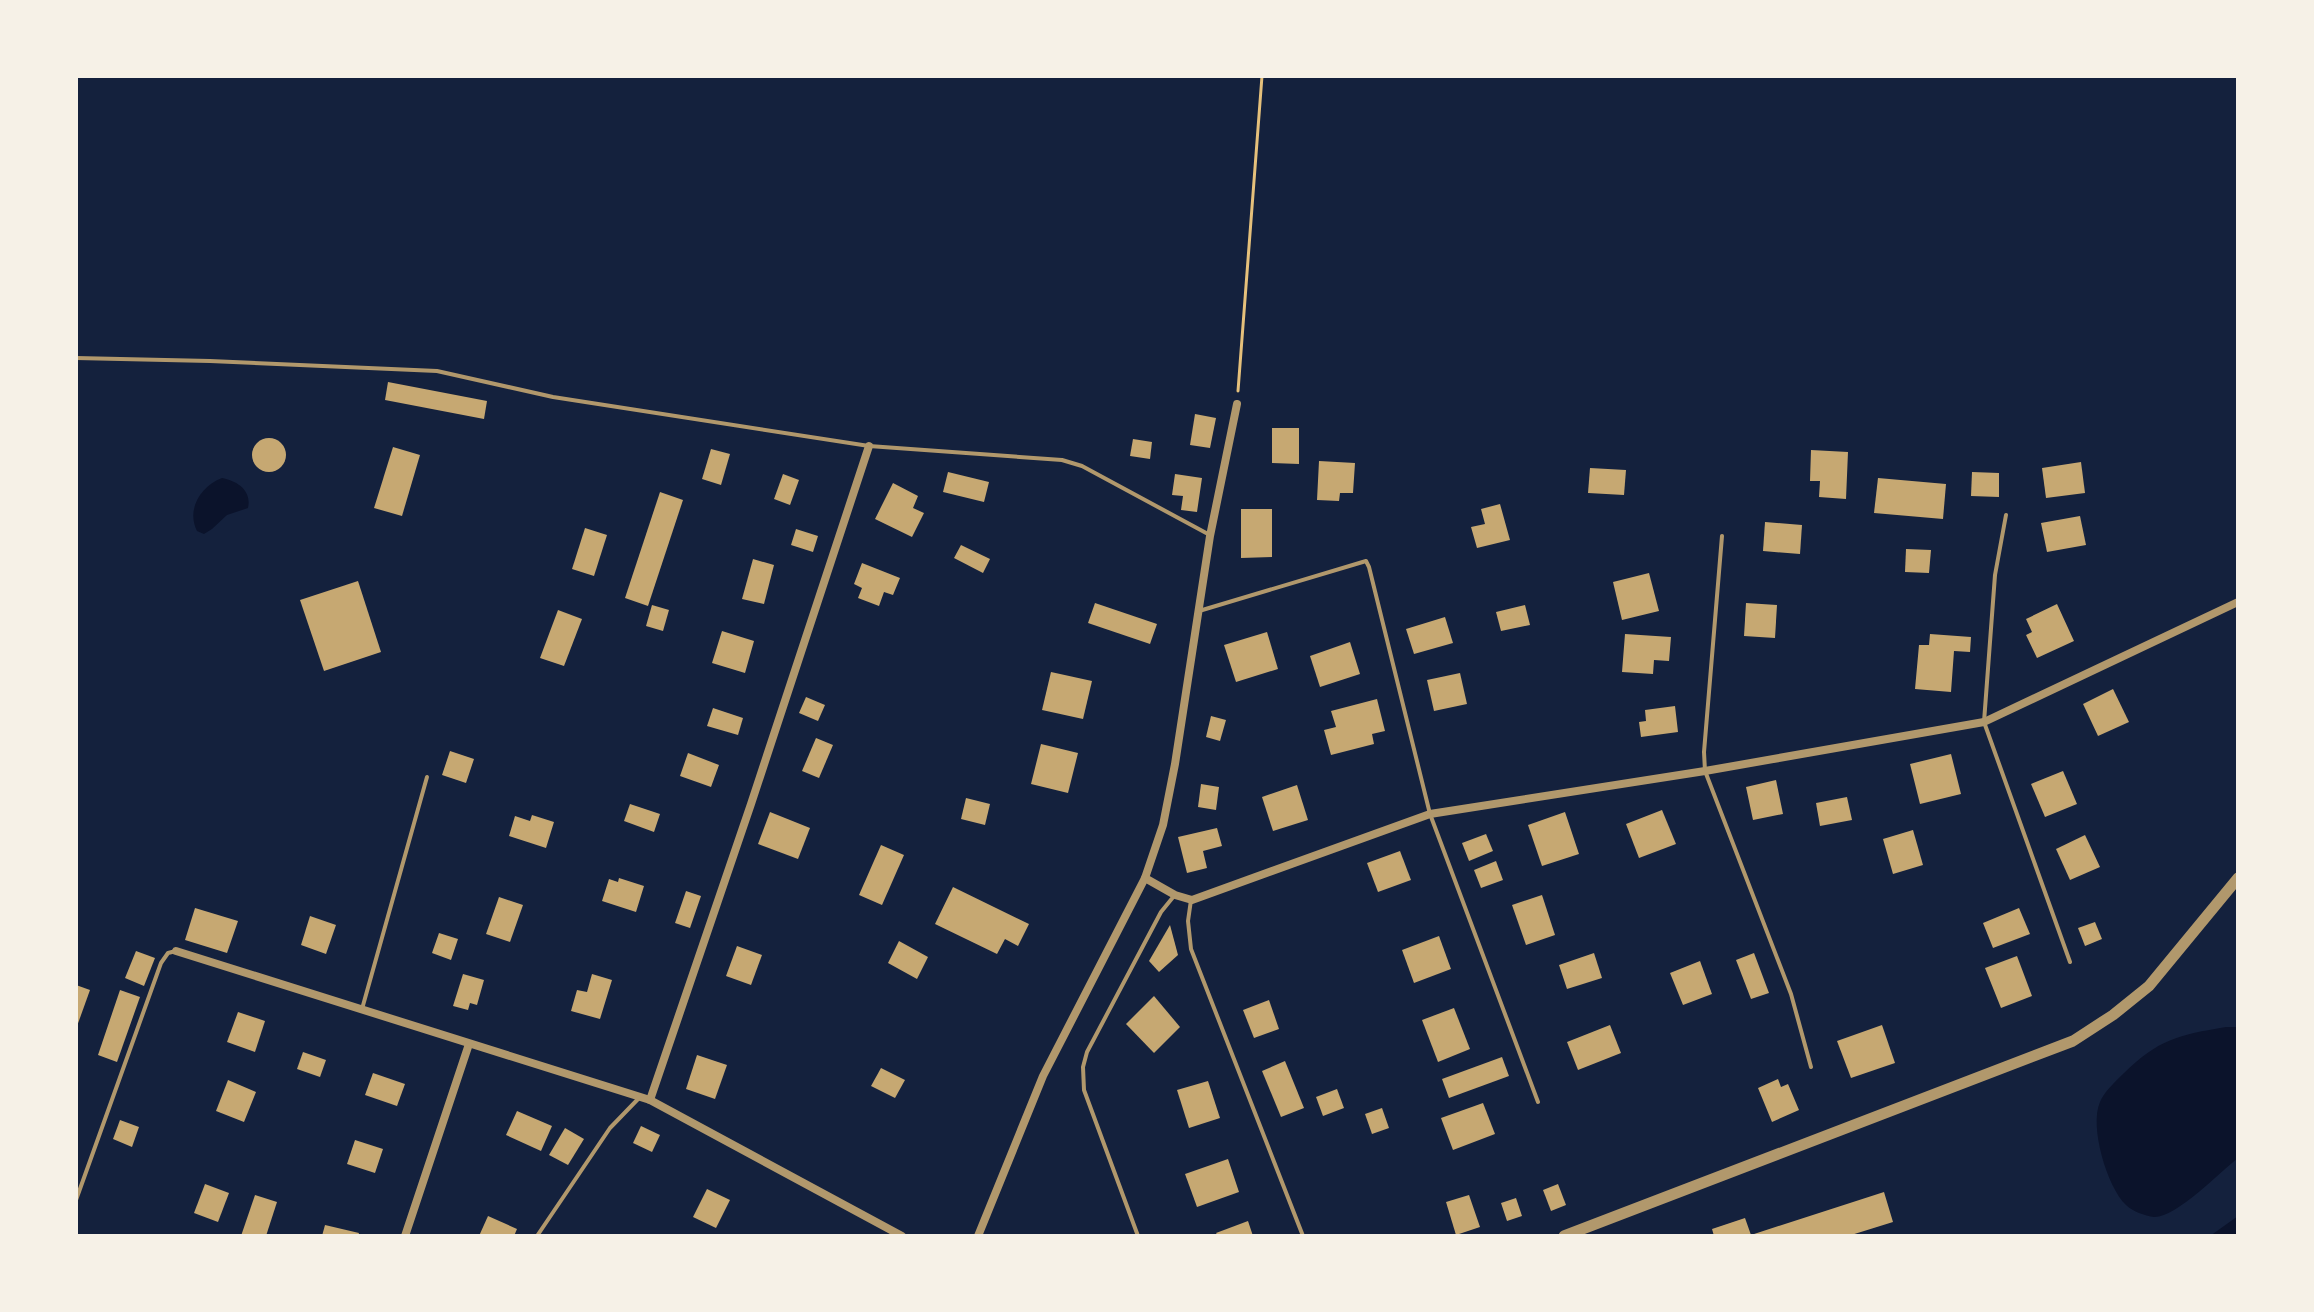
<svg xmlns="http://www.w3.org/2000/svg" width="2314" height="1312" viewBox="0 0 2314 1312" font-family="'DM Sans',sans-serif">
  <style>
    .water { fill: #0b132b }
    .building { fill: #c6a872 }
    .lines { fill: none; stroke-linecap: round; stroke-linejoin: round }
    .path { stroke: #e5c07b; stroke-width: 3 }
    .service { stroke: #b1986c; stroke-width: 4 }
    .minor { stroke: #b1986c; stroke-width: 8 }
    .tertiary { stroke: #b1986c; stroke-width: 11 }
  </style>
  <rect width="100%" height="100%" fill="#14213d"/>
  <g class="water">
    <path d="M222 478C237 481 252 490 248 508L227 515 212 529 204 534 197 531C186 509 201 486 222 478Z"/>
    <path d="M2226 1027H2238V1158C2220 1172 2176 1218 2154 1217 2145 1216 2132 1211 2126 1205 2107 1187 2089 1126 2100 1102 2104 1092 2115 1082 2123 1074 2159 1039 2178 1035 2226 1027Z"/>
    <polygon points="2238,1216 2238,1236 2210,1236"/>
  </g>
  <g class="building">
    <polygon points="388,382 487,401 484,419 385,400"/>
    <polygon points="1195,414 1216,418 1210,448 1190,445"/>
    <polygon points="1272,428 1299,428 1299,464 1272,463"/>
    <circle cx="269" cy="455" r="17"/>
    <polygon points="1133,439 1152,442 1150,459 1130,456"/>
    <polygon points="393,447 420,455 402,516 374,508"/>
    <polygon points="711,449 730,454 721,485 702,479"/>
    <polygon points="1811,450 1848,452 1846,499 1819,497 1820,481 1810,481"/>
    <polygon points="1319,461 1355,463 1353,493 1340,493 1339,501 1317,500"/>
    <polygon points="2081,462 2085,493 2046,498 2042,468"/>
    <polygon points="1590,468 1626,470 1624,495 1588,493"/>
    <polygon points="948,472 989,482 984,502 943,492"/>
    <polygon points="1972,472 1999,473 1999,497 1971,496"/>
    <polygon points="783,474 799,480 790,505 774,499"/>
    <polygon points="1175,474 1202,478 1197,512 1181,510 1183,496 1172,495"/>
    <polygon points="1878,478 1946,484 1943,519 1874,513"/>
    <polygon points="893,483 918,496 913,508 924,513 912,537 875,519"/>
    <polygon points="660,492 683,500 648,606 625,598"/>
    <polygon points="1500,504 1510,540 1477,548 1471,527 1485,524 1481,509"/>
    <polygon points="1241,509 1272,509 1272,557 1241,558"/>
    <polygon points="2080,516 2086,545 2047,552 2041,523"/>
    <polygon points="1765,522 1802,525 1800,554 1763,551"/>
    <polygon points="585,528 607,535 594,576 572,569"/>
    <polygon points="796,529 818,536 813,552 791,545"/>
    <polygon points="961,545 990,559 983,573 954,558"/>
    <polygon points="1906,549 1931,550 1929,573 1905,572"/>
    <polygon points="753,559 774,565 764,604 742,599"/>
    <polygon points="862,563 900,578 893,595 884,592 879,606 858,598 862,588 854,584"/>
    <polygon points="1649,573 1659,611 1622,620 1613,582"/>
    <polygon points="358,581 381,652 324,671 300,600"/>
    <polygon points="1095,603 1157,624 1150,644 1088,623"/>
    <polygon points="1746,603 1777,605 1775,638 1744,636"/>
    <polygon points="2057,604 2074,641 2037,658 2026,635 2032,632 2026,619"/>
    <polygon points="652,605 669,610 663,631 646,626"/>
    <polygon points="1525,605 1530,625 1501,631 1496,612"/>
    <polygon points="558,610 582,619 564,666 540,658"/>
    <polygon points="1445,617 1453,643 1414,654 1406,629"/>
    <polygon points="722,631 754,641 745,673 712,663"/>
    <polygon points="1267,632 1278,669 1236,682 1224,645"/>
    <polygon points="1625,634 1671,637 1669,661 1654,660 1653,674 1622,672"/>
    <polygon points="1930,634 1971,637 1970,652 1954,651 1951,692 1915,689 1919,645 1929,645"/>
    <polygon points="1350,642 1360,674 1320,687 1310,656"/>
    <polygon points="1051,672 1092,681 1083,719 1042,710"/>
    <polygon points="1460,673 1467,704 1434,711 1427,680"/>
    <polygon points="2113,689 2129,722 2098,736 2083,704"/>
    <polygon points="806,697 825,705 818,721 799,713"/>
    <polygon points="1377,699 1385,731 1372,734 1374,744 1331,755 1324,730 1336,727 1331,711"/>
    <polygon points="1675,706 1678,732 1641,737 1639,722 1646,721 1645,710"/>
    <polygon points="713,708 743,718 738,735 707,726"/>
    <polygon points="1211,716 1226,720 1220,741 1206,737"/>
    <polygon points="816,738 833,745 819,778 802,771"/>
    <polygon points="1041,744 1078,753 1068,793 1031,784"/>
    <polygon points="450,751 474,759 466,783 442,775"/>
    <polygon points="688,753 719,765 711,787 680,776"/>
    <polygon points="1951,754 1961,794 1920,804 1910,764"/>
    <polygon points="2063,771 2077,804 2045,817 2031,784"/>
    <polygon points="1776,780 1783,814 1753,820 1746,787"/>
    <polygon points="1201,784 1219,787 1216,810 1198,807"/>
    <polygon points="1297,785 1308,820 1273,831 1262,797"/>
    <polygon points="1847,797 1852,820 1820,826 1816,803"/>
    <polygon points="966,798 990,804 985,825 961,819"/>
    <polygon points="630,804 660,814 654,832 624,821"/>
    <polygon points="1662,810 1676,844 1639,858 1626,824"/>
    <polygon points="770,812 810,828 798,859 758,844"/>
    <polygon points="1565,812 1579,854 1542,866 1528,825"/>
    <polygon points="532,815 554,822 546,848 509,836 515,816 530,821"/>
    <polygon points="1217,828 1222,846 1203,851 1207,868 1187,873 1178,837"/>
    <polygon points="1913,830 1923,865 1893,874 1883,839"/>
    <polygon points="1486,834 1493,851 1469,861 1462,843"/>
    <polygon points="2085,835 2100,867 2070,880 2056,849"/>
    <polygon points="881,845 904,855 882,905 859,895"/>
    <polygon points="1400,851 1411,880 1378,892 1367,863"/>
    <polygon points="1496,861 1503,880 1481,888 1474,870"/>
    <polygon points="619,878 644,886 636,912 602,901 609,879 618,882"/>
    <polygon points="953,887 1029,924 1018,946 1005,939 997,954 935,924"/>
    <polygon points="686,891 701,896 690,928 675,923"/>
    <polygon points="1542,895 1555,935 1526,945 1512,905"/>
    <polygon points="499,897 523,905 510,942 486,934"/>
    <polygon points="195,908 238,921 227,953 185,940"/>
    <polygon points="2019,908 2030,934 1993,948 1983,923"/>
    <polygon points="310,916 336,925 326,954 301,945"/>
    <polygon points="2095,922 2102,939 2085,946 2078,928"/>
    <polygon points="1170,925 1178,955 1159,972 1149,961"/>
    <polygon points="439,933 458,939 451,960 432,953"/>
    <polygon points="1439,936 1451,969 1414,983 1402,950"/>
    <polygon points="899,941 928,957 917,979 888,963"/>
    <polygon points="737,946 762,955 751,985 726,976"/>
    <polygon points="136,951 155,958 144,986 125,978"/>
    <polygon points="1594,953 1602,978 1567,989 1559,965"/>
    <polygon points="1754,953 1769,993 1751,999 1736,960"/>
    <polygon points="2017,956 2032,996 2001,1008 1985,968"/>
    <polygon points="1700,961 1712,994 1683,1005 1670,973"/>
    <polygon points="463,974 484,980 477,1005 470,1003 468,1010 453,1006"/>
    <polygon points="592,974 612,980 600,1019 571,1011 577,990 587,992"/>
    <polygon points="76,985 90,990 76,1029"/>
    <polygon points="120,990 140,997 117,1062 98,1055"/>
    <polygon points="1154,996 1180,1027 1154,1053 1126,1024"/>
    <polygon points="1269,1000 1279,1029 1254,1038 1243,1010"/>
    <polygon points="1454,1008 1470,1049 1438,1062 1422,1020"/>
    <polygon points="238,1012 265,1021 255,1052 227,1042"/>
    <polygon points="1610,1025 1621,1053 1578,1070 1567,1042"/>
    <polygon points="1882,1025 1895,1063 1851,1078 1837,1041"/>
    <polygon points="303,1052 326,1060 320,1077 297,1069"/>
    <polygon points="697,1055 727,1065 715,1099 686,1089"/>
    <polygon points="1502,1057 1509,1076 1449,1098 1442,1079"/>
    <polygon points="1285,1061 1304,1108 1281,1117 1262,1071"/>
    <polygon points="881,1068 905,1080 895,1098 871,1086"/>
    <polygon points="373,1073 405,1084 397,1106 365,1095"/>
    <polygon points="1778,1079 1781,1087 1788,1084 1799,1110 1772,1122 1758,1088"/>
    <polygon points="228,1080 256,1092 244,1122 216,1111"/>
    <polygon points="1208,1081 1220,1118 1189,1128 1177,1090"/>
    <polygon points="1337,1089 1344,1108 1323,1116 1316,1097"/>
    <polygon points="1483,1103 1495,1134 1453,1150 1441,1118"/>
    <polygon points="1382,1108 1389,1128 1372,1134 1365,1114"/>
    <polygon points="517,1111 552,1126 541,1151 506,1135"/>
    <polygon points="120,1120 139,1127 132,1147 113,1139"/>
    <polygon points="641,1126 660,1135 652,1152 633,1143"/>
    <polygon points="565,1128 584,1139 568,1165 549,1155"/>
    <polygon points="355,1140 383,1149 375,1173 347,1164"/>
    <polygon points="1228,1159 1239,1192 1197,1207 1185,1174"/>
    <polygon points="205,1184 229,1193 218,1222 194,1213"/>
    <polygon points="1558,1184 1566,1205 1551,1211 1543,1190"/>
    <polygon points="707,1189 730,1200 716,1228 693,1217"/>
    <polygon points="1884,1192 1893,1222 1848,1236 1714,1236 1712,1229 1745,1218 1751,1235"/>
    <polygon points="255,1195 277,1202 266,1236 241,1236"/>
    <polygon points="1469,1195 1480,1227 1456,1235 1446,1202"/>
    <polygon points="1516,1198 1522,1216 1507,1221 1501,1203"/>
    <polygon points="488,1216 517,1229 514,1236 479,1236"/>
    <polygon points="1248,1221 1253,1236 1218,1236 1216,1233"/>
    <polygon points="325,1225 359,1233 358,1236 322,1236"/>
  </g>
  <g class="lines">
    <polyline class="path" points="1238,391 1262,76"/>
    <g class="service">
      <polyline points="76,358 210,361 437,371 553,397 869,446 1062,460 1082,466 1208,534"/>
      <polyline points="2006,515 1995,575 1984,722 2070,962"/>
      <polyline points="1722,536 1704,752 1705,771 1791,994 1811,1067"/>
      <polyline points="1199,611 1366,561 1369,567 1430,814 1538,1102"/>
      <polyline points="1191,900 1188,921 1191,949 1303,1236"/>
      <polyline points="362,1009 427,777"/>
      <polyline points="76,1200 161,963 168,953 176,951"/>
      <polyline points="537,1236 610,1128 640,1097"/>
      <polyline points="1138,1236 1084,1090 1083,1067 1087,1052 1161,912 1174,896"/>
    </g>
    <g class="minor">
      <polyline points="1145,878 1175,895 1192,900 1430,814 1705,771 1984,722 2238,602"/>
      <polyline points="176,951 650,1100 902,1236"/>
      <polyline points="650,1100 751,804 869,446"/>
      <polyline points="405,1236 469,1044"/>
      <polyline points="978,1236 1043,1076 1145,878 1163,825 1175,764 1210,536 1237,404"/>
    </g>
    <polyline class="tertiary" points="1564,1236 2073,1041 2113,1015 2149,986 2238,878"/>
  </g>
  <rect width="2314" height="1312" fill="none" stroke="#f6f1e7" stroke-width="156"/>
</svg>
